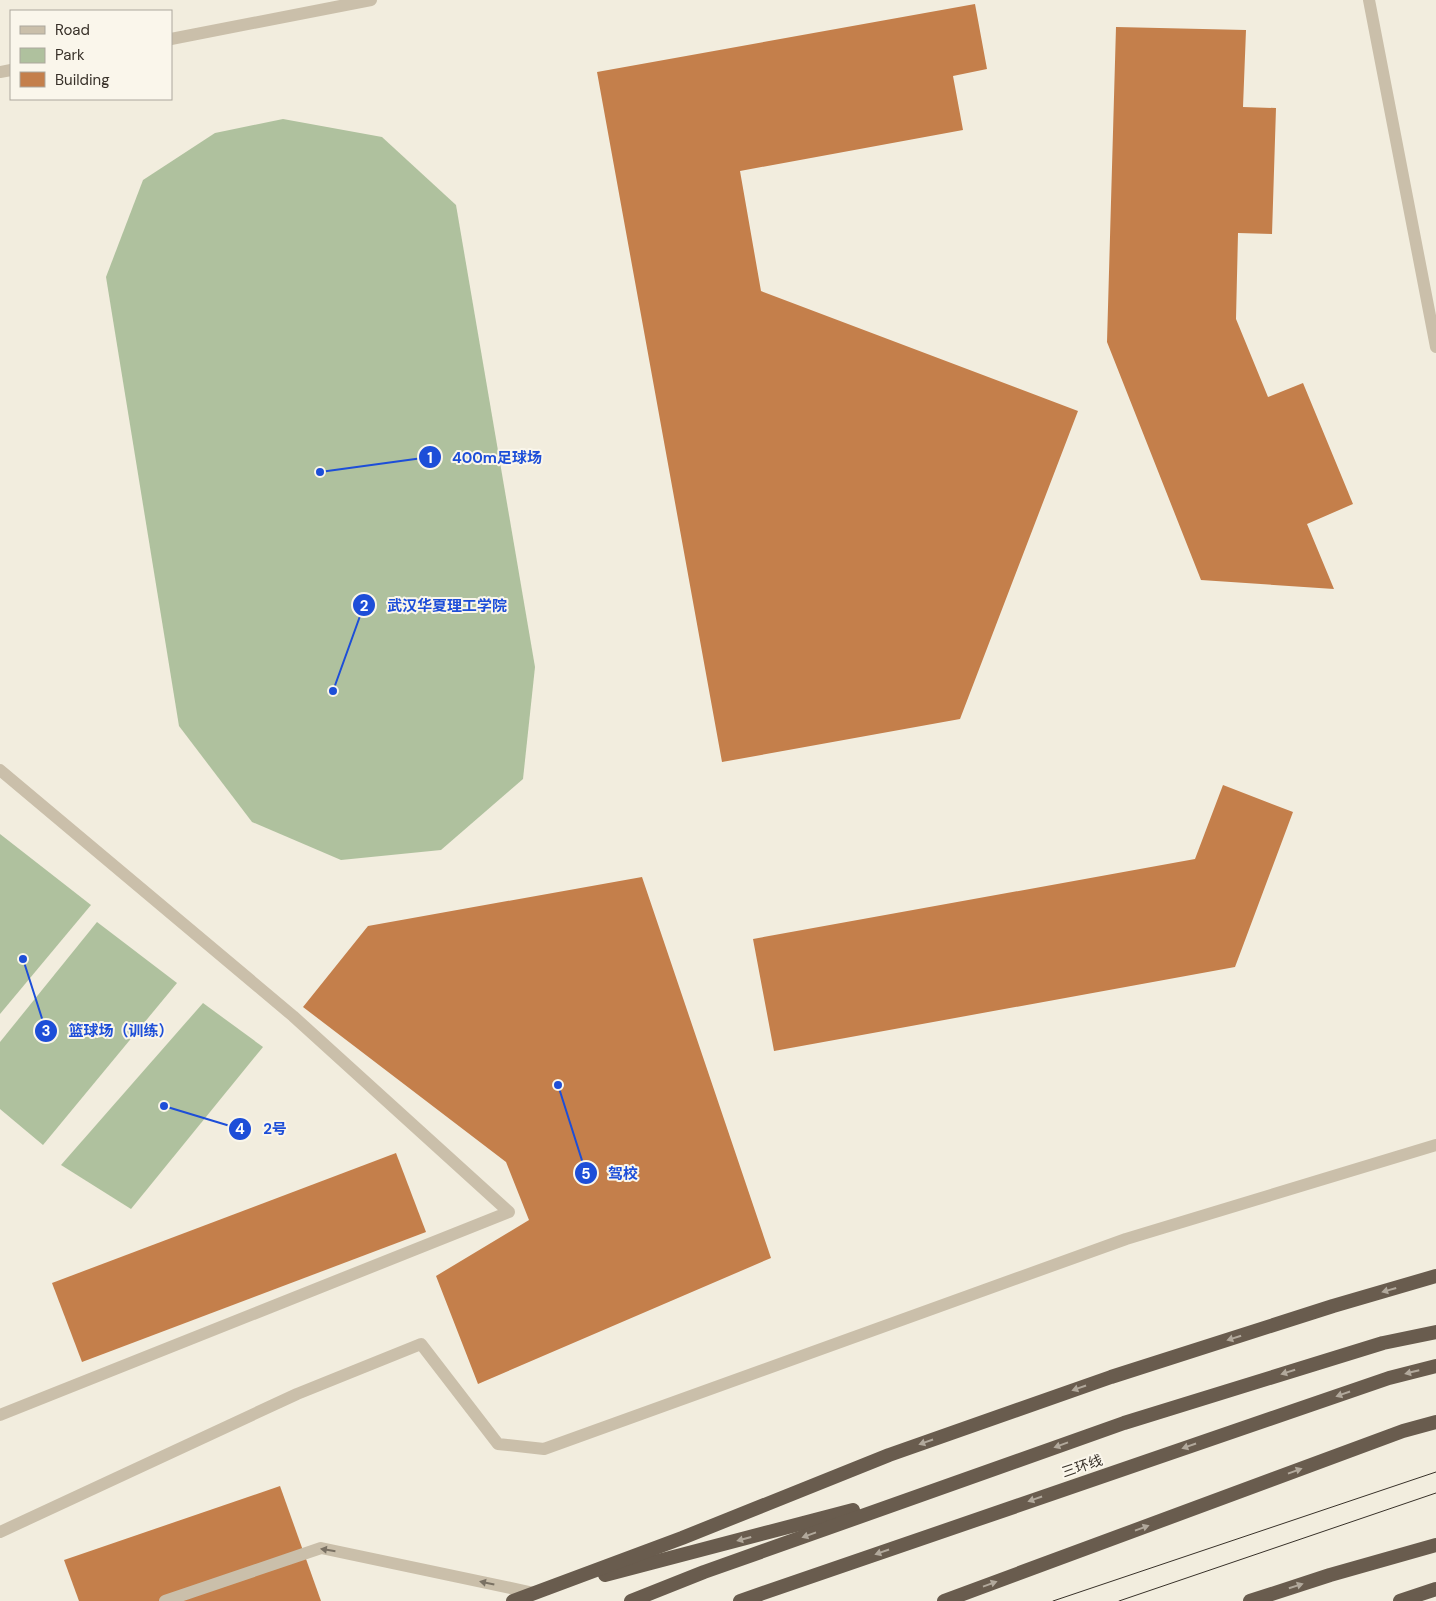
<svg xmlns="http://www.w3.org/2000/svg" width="1436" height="1601" viewBox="0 0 1436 1601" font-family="'DM Sans','Noto Sans SC',sans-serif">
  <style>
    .green { fill: #afc19e }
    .building { fill: #c47f4b }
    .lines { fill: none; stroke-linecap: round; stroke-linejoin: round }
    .service { stroke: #cabfaa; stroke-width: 12 }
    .minor { stroke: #cabfaa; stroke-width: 12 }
    .trunk { stroke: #695c4e; stroke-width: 14 }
    .tram { stroke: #383129; stroke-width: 1 }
    .oneway { fill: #b2a99c }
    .oneway2 { fill: #7a7163 }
    .labels { text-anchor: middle; stroke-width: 4; stroke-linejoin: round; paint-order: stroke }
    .street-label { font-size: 14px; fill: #383129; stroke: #faf6eb }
    .leader { fill: none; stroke: #1d4ed8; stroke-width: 2 }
    .callout-dot { fill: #1d4ed8; stroke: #faf6eb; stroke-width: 2 }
    .mark-label { font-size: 15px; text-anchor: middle; font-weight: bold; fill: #fff }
    .callout-label { font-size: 15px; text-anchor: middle; font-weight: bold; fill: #1d4ed8; stroke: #faf6eb; stroke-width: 4; stroke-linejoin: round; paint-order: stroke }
  </style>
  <rect width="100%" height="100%" fill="#f2edde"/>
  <g class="green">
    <polygon points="283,119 382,137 456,205 535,667 523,779 441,850 341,860 252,822 179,726 106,277 143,180 215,133"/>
    <polygon points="0,834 91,905 0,1014"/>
    <polygon points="97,922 177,983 43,1145 0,1109 0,1042"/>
    <polygon points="203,1003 263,1047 131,1209 61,1165"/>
  </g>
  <g class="building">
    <polygon points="975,4 987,69 953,76 963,130 740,171 761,291 1078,411 960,719 722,762 597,72"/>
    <polygon points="1116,27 1246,30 1243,107 1276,108 1272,234 1238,233 1236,319 1268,397 1303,383 1353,504 1307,524 1334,589 1201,580 1107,342"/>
    <polygon points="1223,785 1293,812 1235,967 774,1051 753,939 1195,859"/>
    <polygon points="642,877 771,1258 478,1384 436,1276 529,1220 506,1162 303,1007 368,926"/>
    <polygon points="396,1153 426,1232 82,1362 52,1283"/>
    <polygon points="280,1486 321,1601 79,1601 64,1560"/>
  </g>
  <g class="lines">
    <polyline class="service" points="165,1601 321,1548 534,1593"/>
    <g class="minor">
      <polyline points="1369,0 1436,347"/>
      <polyline points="171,39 371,0"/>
      <polyline points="0,72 11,70"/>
      <polyline points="0,770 293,1016 509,1212 0,1415"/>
      <polyline points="0,1532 297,1394 421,1344 498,1444 544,1449 1126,1239 1436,1145"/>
    </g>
    <g class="trunk">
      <polyline points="605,1575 853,1510"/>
      <polyline points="513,1601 682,1538 889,1455 1111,1377 1333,1306 1436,1276"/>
      <polyline points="631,1601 704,1572 1124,1423 1383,1343 1436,1332"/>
      <polyline points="740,1601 1389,1378 1436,1366"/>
      <polyline points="944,1601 1403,1431 1436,1422"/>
      <polyline points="1250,1601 1330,1575 1436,1545"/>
      <polyline points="1400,1601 1436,1589"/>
    </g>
    <g class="tram">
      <polyline points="1053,1601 1436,1472"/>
      <polyline points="1119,1601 1436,1493"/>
    </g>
  </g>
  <defs><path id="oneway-solid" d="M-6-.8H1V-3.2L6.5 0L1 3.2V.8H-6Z" transform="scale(1.25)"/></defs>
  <g class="oneway">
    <use href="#oneway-solid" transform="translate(1389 1290) rotate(164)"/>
    <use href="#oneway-solid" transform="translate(1234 1338) rotate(162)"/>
    <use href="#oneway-solid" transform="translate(1288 1372) rotate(163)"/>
    <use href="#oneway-solid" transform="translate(1412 1372) rotate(166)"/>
    <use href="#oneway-solid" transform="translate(1079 1388) rotate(161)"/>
    <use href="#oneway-solid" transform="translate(1343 1394) rotate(161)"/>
    <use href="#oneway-solid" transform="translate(926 1442) rotate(161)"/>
    <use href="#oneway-solid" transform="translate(1061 1445) rotate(160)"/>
    <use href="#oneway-solid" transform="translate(1189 1446) rotate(161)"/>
    <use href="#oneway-solid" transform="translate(1295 1471) rotate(-20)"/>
    <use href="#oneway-solid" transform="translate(1035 1499) rotate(161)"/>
    <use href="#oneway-solid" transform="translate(1142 1528) rotate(-20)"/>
    <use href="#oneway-solid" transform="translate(809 1535) rotate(160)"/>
    <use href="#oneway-solid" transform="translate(744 1539) rotate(165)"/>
    <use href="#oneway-solid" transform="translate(882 1552) rotate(161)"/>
    <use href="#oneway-solid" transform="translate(990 1584) rotate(-20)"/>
    <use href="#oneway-solid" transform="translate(1296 1586) rotate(-18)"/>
  </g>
  <g class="oneway2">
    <use href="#oneway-solid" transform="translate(328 1550) rotate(-171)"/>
    <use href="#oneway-solid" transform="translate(487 1583) rotate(-168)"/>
  </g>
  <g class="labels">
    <g class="street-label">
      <text transform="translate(1082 1466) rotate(-19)" y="5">三环线</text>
    </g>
  </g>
  <path class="leader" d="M320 472L430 457M333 691L364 605M23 959L46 1031M164 1106L240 1129M558 1085L586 1173"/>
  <g class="callout-dot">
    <circle cx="320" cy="472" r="5"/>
    <circle cx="333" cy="691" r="5"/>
    <circle cx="23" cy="959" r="5"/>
    <circle cx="164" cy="1106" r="5"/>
    <circle cx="558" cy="1085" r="5"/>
    <circle cx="430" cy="457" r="12"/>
    <circle cx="364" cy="605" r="12"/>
    <circle cx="46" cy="1031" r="12"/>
    <circle cx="240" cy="1129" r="12"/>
    <circle cx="586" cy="1173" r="12"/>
  </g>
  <g class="mark-label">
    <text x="430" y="463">1</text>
    <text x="364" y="611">2</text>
    <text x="46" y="1036">3</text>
    <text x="240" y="1134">4</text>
    <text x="586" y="1179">5</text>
  </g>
  <g class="callout-label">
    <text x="497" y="463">400m足球场</text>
    <text x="447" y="611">武汉华夏理工学院</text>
    <text x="121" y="1036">篮球场（训练）</text>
    <text x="275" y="1134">2号</text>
    <text x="623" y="1179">驾校</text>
  </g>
  <rect x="10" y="10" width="162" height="90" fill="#faf6eb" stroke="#aca79d"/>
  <rect x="20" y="26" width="25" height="8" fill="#cabfaa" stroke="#aca79d"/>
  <text x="55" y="35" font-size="15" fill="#383129">Road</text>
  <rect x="20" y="48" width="25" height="15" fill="#afc19e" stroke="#aca79d"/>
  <text x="55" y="60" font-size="15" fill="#383129">Park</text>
  <rect x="20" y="72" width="25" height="15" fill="#c47f4b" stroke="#aca79d"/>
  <text x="55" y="85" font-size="15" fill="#383129">Building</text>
</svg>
